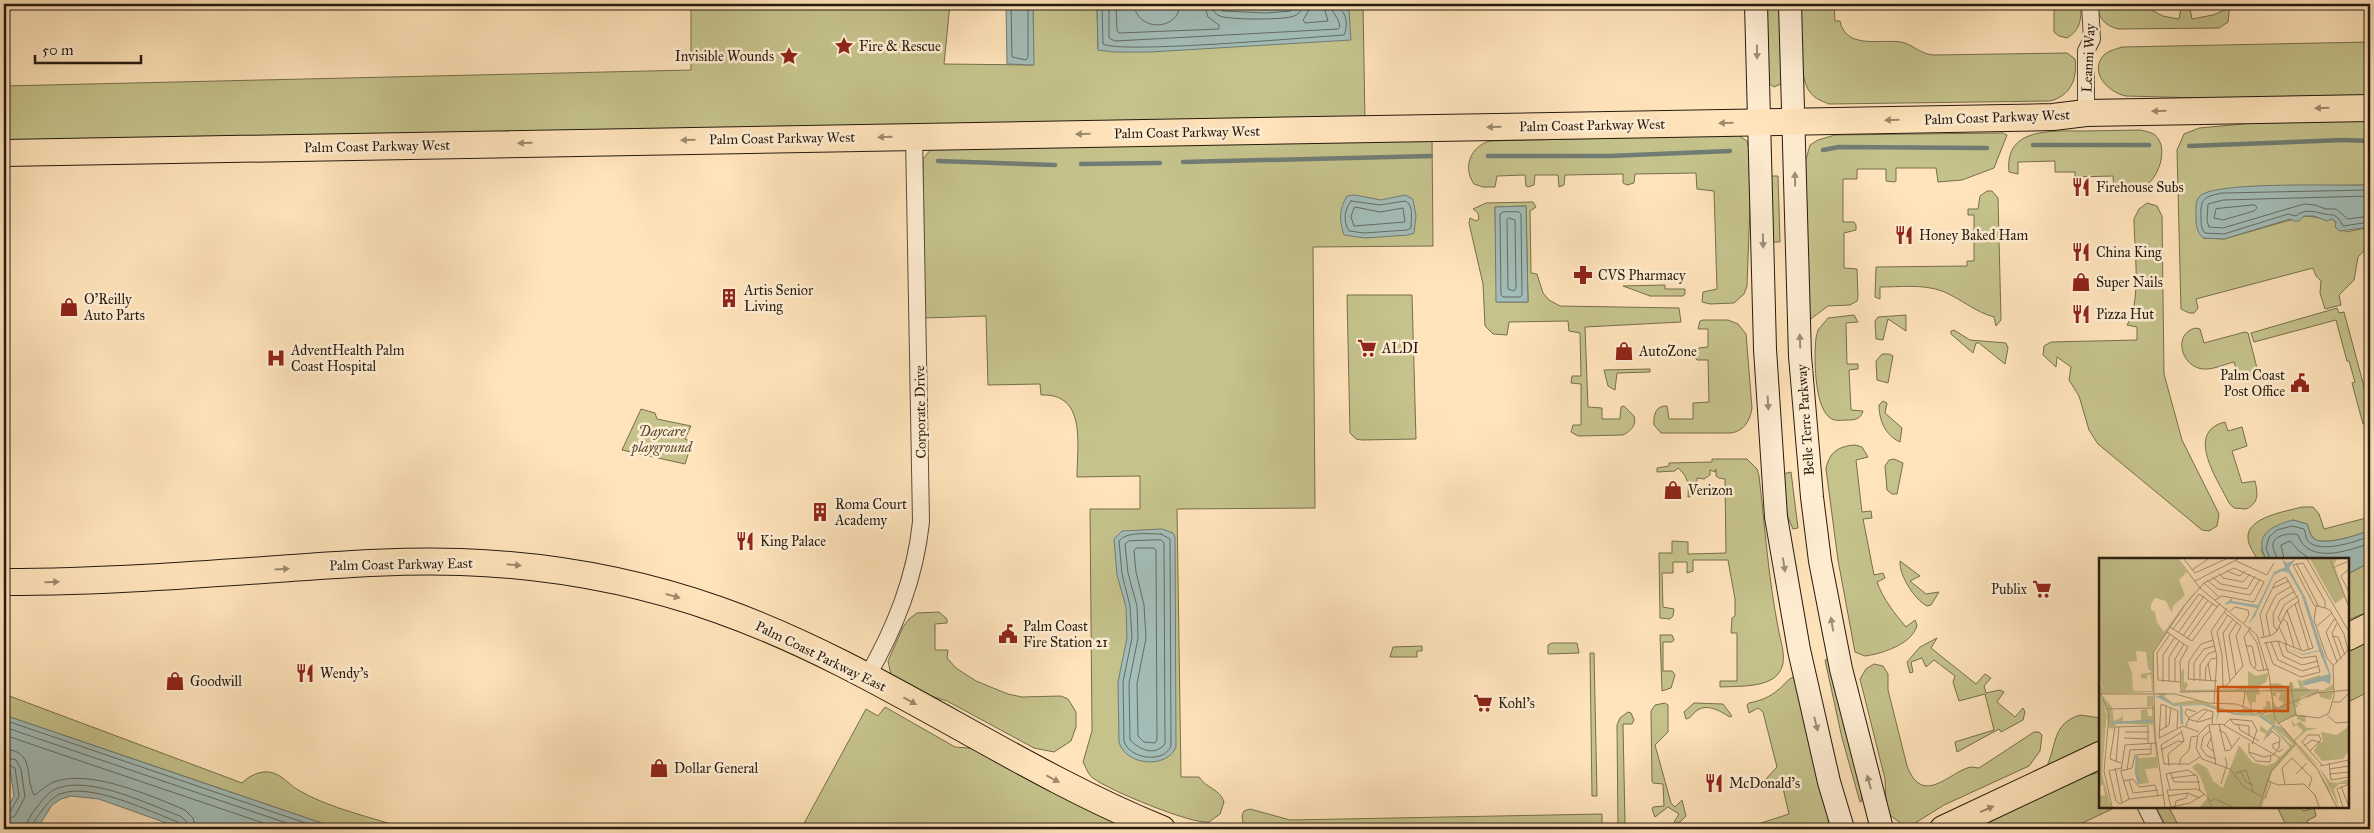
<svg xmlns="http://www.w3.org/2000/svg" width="2374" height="833" viewBox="0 0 2374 833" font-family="'IM FELL Great Primer',serif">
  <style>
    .green { fill: #c5c28c; stroke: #766e4d; fill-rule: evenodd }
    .water { fill: #a3bdb8; stroke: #717c74 }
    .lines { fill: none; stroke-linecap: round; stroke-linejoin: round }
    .shore { stroke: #646c63; stroke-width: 1 }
    .stream { stroke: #717c74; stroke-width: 4.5 }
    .minor-casing { stroke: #5c4c39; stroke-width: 18 }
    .secondary-casing { stroke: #261a0e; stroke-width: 24 }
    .primary-casing { stroke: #261a0e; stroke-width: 28 }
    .minor { stroke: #ffedd2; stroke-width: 16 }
    .secondary { stroke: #ffedd2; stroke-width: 22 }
    .primary { stroke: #ffe3ba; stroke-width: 26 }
    .oneway { fill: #9d8e7a }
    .oneway2 { fill: #9d896d }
    .labels { text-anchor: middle; stroke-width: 5; stroke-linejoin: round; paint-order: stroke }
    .poi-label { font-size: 14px; fill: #261a0e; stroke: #ffedd2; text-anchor: start }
    .street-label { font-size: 14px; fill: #261a0e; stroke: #ffedd2 }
    .park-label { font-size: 14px; font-style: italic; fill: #564c34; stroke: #ffedd2 }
    .inset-river { fill: none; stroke: #a3bdb8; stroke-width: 2.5 }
    .inset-road { fill: none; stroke: #a89375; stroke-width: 1 }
    .view { fill: #de560c; fill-opacity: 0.15; stroke: #de560c; stroke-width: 2.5 }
    .inset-edge { fill: none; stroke: #261a0e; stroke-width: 2.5 }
  </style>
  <rect width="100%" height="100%" fill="#ffe3ba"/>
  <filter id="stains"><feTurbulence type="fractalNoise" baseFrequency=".004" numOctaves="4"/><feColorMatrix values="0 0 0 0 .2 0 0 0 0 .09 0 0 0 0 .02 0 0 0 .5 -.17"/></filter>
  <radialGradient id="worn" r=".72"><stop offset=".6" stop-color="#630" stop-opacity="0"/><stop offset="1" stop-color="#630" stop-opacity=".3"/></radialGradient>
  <g class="green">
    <polygon points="691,4 950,4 944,64 1033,65 1033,4 1097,4 1098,49 1349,11 1340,4 1363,4 1365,121 4,144 4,86 691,70"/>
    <path d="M1146 4H1325C1279 8 1234 6 1188 5 1174 5 1160 8 1146 4Z"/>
    <polygon points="1765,4 1781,4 1782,80 1781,84 1774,87 1768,83"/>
    <path d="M1801 4H1834L1835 21H1840C1846 52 1886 37 1905 43 1915 47 1922 54 1933 55L2067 53 2075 59C2078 79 2070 96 2050 101L1829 104C1822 101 1815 99 1810 92 1797 77 1802 24 1801 4Z"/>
    <path d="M2054 4H2081C2081 19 2081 30 2067 38L2059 36 2054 32Z"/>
    <path d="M2098 4H2140L2163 16 2179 19 2181 8H2190L2192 19 2213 15 2227 9 2224 4H2230L2228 22 2219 28 2118 29C2104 25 2098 18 2098 4Z"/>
    <path d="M2370 42V96L2201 98 2126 96C2109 93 2088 72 2104 55 2108 51 2116 49 2122 47Z"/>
    <path d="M2370 118V185L2244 187 2196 221 2203 238 2224 239 2304 216C2314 216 2321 219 2332 219L2346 232 2370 227V244L2358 257 2354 280 2339 295 2341 305 2325 309 2320 293 2321 281 2316 276 2313 268 2196 299 2198 308 2194 313H2189L2181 309 2177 150 2184 134 2199 128 2298 119Z"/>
    <path d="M2140 130C2145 131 2151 132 2155 135 2170 148 2158 182 2141 188 2133 191 2122 189 2114 189L2113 176 2075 177V172H2055V161L2018 162V174L2009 172C2004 127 2052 131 2083 131 2102 131 2121 130 2140 130Z"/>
    <polygon points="2003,133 2007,135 1994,168 1962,180 1938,182 1936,168 1896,168 1896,181 1894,182 1886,181 1886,169 1857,169 1857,179 1843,179 1843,222 1854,222 1856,225 1856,230 1844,233 1844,268 1857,269 1858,297 1857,301 1850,305 1828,306 1808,321 1805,163 1810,145 1818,140 1835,135"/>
    <path d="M1738 135 1747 141 1748 146 1752 150 1747 286 1744 294 1734 303 1710 304 1702 302 1703 292 1717 289 1714 191 1697 189 1696 173 1635 174 1634 183 1627 185 1623 183V174L1565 175 1564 185 1559 187 1558 175H1535L1534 185 1528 187 1526 186 1525 175 1497 176 1495 187H1483L1474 184C1462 167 1471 146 1490 141Z"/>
    <path d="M1432 136 1433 246 1313 247 1315 508 1177 509 1181 777H1199C1206 788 1220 789 1224 802L1220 814 1209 822C1193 825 1108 790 1093 778 1088 775 1086 767 1083 762L1092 731 1090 509H1140V476L1077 477C1077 445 1087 393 1041 395L1040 384 988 385 986 316 925 318 923 159 931 149Z"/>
    <polygon points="1771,176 1778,176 1780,242 1771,242"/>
    <path d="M1987 191H1992L1998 198 2001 320 1996 326 1994 317C1975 312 1960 298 1942 291 1923 284 1900 287 1880 287V299L1875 297 1876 267 1967 266V261H1974V215H1968V209H1978L1980 196Z"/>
    <path d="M1533 202 1536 207 1530 211 1531 273 1537 274 1543 293 1549 300 1560 306 1679 308 1681 322 1585 327 1588 407 1602 408V419H1620L1621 407 1624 406 1634 416C1637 425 1631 431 1623 435L1578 436 1571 432 1573 425H1581V384L1571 383 1572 376H1581L1580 333 1569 331 1568 321 1509 322 1507 335 1493 334 1485 326 1483 284 1469 223 1470 218 1476 221 1479 219 1478 213 1473 209 1486 203ZM1526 206 1528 302H1497L1495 207Z"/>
    <path d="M2147 203 2157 206 2162 216 2164 374 2182 440 2219 514 2217 526 2209 531 2202 530 2098 444 2089 430 2079 396 2069 380 2071 367 2057 357 2056 367 2043 355 2044 346 2051 342 2137 340V327L2127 325C2142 303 2134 247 2134 219L2139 209Z"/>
    <polygon points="1665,285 1665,289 1685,289 1685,294 1683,296 1650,296 1623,286"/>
    <polygon points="1347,295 1412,295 1416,439 1362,440 1356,439 1350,433"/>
    <polygon points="2337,308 2339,313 2344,312 2370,409 2370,439 2366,424 2363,424 2352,383 2355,382 2349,361 2347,361 2336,320 2254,342 2251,333"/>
    <path d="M1854 315 1858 322 1846 323 1847 364H1858V369L1849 370 1851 410 1863 411C1861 419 1855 420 1848 420 1841 420 1834 422 1829 417 1814 404 1814 356 1816 338L1818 330 1828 318Z"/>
    <polygon points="1906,315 1906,331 1888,319 1883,340 1876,339 1875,321 1878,317"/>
    <path d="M1703 320H1728L1738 324 1746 334 1752 408C1750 421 1744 431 1731 433H1661L1654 425C1653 415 1656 405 1667 406L1669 419H1693V403L1709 402 1708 360H1697L1693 354 1699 348 1708 347V329H1698L1700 321Z"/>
    <path d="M2196 328 2200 329 2204 343 2245 332 2248 333 2258 372 2239 377 2234 362C2225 364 2213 370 2203 369 2181 367 2172 333 2196 328Z"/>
    <polygon points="1954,330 1970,340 2006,343 2008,348 2005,364 1979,343 1976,343 1973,353 1951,334 1951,331"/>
    <polygon points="1882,354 1889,354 1893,356 1888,383 1877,380 1876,361"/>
    <polygon points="1650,369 1650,372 1617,373 1615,390 1608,386 1604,370"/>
    <path d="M1883 401 1887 403 1885 413 1902 428 1900 442C1885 435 1879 420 1879 405Z"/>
    <polygon points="641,409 655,413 657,419 691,426 685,439 692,442 685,464 622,450"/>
    <path d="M2225 422 2228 431 2242 427 2247 446 2232 451 2242 483 2255 481C2258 494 2259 503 2246 509L2234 508 2229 503C2218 480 2184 432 2225 422Z"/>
    <path d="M1855 445 1862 447 1868 457 1856 460 1862 512 1871 511 1872 518 1863 519 1874 575 1883 573 1885 578 1877 582C1883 599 1895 614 1906 627L1915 620 1917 625C1913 644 1881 654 1865 656L1855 652 1838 560 1826 469C1829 452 1839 446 1855 445Z"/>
    <path d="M1712 459H1747L1757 469 1759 476C1765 526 1768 576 1778 627 1780 641 1789 661 1778 674 1767 688 1737 686 1720 687V681H1737V633H1731L1732 618 1735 616V599L1728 560H1693V571L1687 573V562H1673V573H1662L1663 607 1674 609 1673 616 1670 619 1660 618 1659 553H1672V541L1688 542V554L1726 553 1725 479 1719 478 1716 476V469L1715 472 1710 470V475L1704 479 1697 478V482H1693V496L1688 497C1689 485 1688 476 1678 468L1675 471 1657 472V468L1669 466V463L1712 462Z"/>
    <polygon points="1894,459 1903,463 1897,494 1892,494 1887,490 1885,466 1889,460"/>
    <polygon points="1791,472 1798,528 1793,529 1787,515 1783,474"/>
    <path d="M2302 507H2313L2319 514 2324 529 2370 517V530C2359 535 2322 547 2313 538 2310 535 2309 529 2307 524L2293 520 2261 550 2266 559H2257C2254 553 2248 545 2248 538 2246 517 2288 511 2302 507Z"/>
    <path d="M1900 561 1920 576 1910 581 1926 594 1939 592 1931 605 1927 606C1914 599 1899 575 1900 561Z"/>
    <polygon points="2370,562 2370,611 2348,620 2348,574"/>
    <polygon points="939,612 947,619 947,623 935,624 935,650 948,650 947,658 956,668 976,681 1008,694 1022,697 1061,696 1068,699 1076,712 1076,727 1071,741 1054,752 1034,748 947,701 911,690 891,675 888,661 903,627 909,619 917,613"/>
    <polygon points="1660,635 1672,635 1674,640 1672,642 1663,642 1663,671 1672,671 1675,675 1671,688 1662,691"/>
    <polygon points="1937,638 1931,648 1976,684 1985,674 1991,678 1984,686 1986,693 2000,690 2004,692 1997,702 2015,717 2023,708 2025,712 2023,720 2001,732 1999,729 1957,752 1955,742 1994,730 1985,694 1959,701 1953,682 1955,676 1934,660 1926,667 1922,658 1911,662 1913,672 1910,673 1907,662 1920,647"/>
    <polygon points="2370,641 2370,691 2348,702 2348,651"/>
    <polygon points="1552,643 1577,643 1579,653 1548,654 1548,645"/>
    <polygon points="1422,646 1422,651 1417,651 1417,657 1390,657 1393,647"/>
    <polygon points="1590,653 1594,653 1597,796 1592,796"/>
    <polygon points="1831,658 1861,790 1862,801 1860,802 1842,738 1825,660"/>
    <path d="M1874 664 1883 666 1888 674V690L1907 766C1923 808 1950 771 1971 767 1974 767 1976 768 1979 768L2034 732H2039L2042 735 2040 751 2029 766 1944 805 1912 825H1903L1890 815 1886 804 1885 779 1860 679 1866 669Z"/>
    <path d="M1797 676 1834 829H1749V827L1789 814 1782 784 1777 779 1768 785 1766 779 1777 767 1763 712 1758 708 1749 713 1747 705 1749 703C1760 701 1770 697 1778 690 1786 684 1787 678 1797 676Z"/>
    <path d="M4 694 242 783C249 776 259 771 269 772 282 774 288 784 298 790 331 809 371 817 407 829H339L4 715Z"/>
    <polygon points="1665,703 1668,705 1668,732 1655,745 1671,803 1675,807 1682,800 1686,816 1680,822 1673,824 1679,814 1668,807 1655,817 1652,809 1653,807 1664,806 1663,784 1653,783 1652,781 1651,711 1655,705"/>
    <path d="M1694 703 1723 704 1732 716 1730 717C1720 711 1706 702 1695 712 1692 715 1691 718 1686 719L1684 712Z"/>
    <polygon points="885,707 955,747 981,749 1141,829 801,829 866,709 878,716"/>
    <polygon points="1628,712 1631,713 1634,720 1632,724 1623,724 1625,824 1635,824 1637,828 1618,829 1617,725 1620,718"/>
    <path d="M2080 715 2100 718V741L2047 766C2057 744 2052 724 2080 715Z"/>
    <polygon points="2100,772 2100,807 2116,807 2070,829 1975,829 2086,776"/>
    <polygon points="2156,807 2169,807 2180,829 2167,829"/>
    <polygon points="2277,807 2300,807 2303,811 2314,808 2316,816 2307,821 2311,829 2288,829"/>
    <polygon points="1250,809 1290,820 1602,814 1602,829 1244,829 1242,816 1244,811"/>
  </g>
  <g class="water">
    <polygon points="1006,4 1033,4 1034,65 1007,64"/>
    <polygon points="1097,4 1266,8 1340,4 1349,11 1351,40 1150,52 1114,52 1098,50"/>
    <path d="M2370 185V227L2340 231 2335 227 2336 222 2332 219 2327 221 2314 216H2304L2299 221H2294L2290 219 2224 239 2203 238C2196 231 2196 224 2196 214 2196 207 2195 201 2200 196 2215 181 2342 186 2370 185Z"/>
    <path d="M1355 195 1381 200 1405 195 1413 199 1416 216 1414 233 1408 235 1365 238 1344 235C1339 220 1339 209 1347 196Z"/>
    <polygon points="1526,206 1528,302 1496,302 1495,207"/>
    <path d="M2293 520 2307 524C2309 529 2310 535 2313 538 2322 547 2359 535 2370 530V562L2348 574V559H2266C2253 534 2272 526 2293 520Z"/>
    <path d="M1162 529 1173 533 1175 537 1176 747C1166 770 1125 765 1119 742L1118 682 1127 638 1126 607 1117 575 1114 539 1122 531Z"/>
    <polygon points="4,715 339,829 183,829 99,799 71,796 61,799 52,805 37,829 4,829 4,813 14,796 10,770 4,767"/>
  </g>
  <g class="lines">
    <g class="shore">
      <polyline points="1011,4 1012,57 1026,60 1028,57 1028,4"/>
      <path d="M1102 4 1103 44C1120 54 1311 37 1344 35 1347 30 1347 19 1344 14 1342 9 1338 10 1337 4"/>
      <path d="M1109 4V38L1115 41 1338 29 1340 27C1339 17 1331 13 1331 4"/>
      <polyline points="1116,4 1117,31 1119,33 1219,29 1219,25 1208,17 1204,4"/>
      <path d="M1134 4C1136 32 1179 32 1180 4"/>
      <path d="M1212 4C1212 9 1214 14 1220 16 1228 20 1286 20 1294 16 1300 14 1302 9 1302 4"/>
      <polyline points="1218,4 1219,9 1223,11 1266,13 1291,11 1296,4"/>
      <polyline points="1309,4 1308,12 1303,20 1305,23 1328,21 1323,4"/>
      <path d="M2370 190 2222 193C2204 197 2200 198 2201 217 2201 223 2201 229 2205 233L2224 234 2288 214 2296 216C2308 206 2320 215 2334 215L2339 219 2343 226 2370 222"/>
      <polyline points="2370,196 2223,200 2208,204 2207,221 2209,227 2223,228 2304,204 2315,205 2326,209 2336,209 2348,219 2370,216"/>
      <path d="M1351 201 1380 205 1405 201C1414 204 1411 219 1411 228L1407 230 1364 233 1349 231C1343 221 1344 210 1351 201Z"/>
      <polygon points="2255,205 2257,208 2254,211 2223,220 2214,218 2216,209"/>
      <polygon points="1355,207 1380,212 1403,208 1405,222 1354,226 1351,217"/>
      <polygon points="1519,212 1521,214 1522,295 1520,297 1503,297 1501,295 1500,214 1503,212"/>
      <polygon points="1509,218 1515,220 1516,288 1514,291 1508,289 1507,220"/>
      <path d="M1161 534 1170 539 1171 746C1164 764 1129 759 1124 741L1123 682 1132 638 1130 606 1122 574 1119 541C1126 531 1150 534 1161 534Z"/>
      <path d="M1161 540 1164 543 1165 744C1154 757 1139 749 1130 740L1129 683 1138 638 1137 606 1128 573 1125 544 1129 541Z"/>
      <polygon points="1137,548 1154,548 1156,550 1157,740 1155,743 1144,742 1138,736 1137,684 1146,638 1144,605 1136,572 1134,551"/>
      <path d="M2270 559 2266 548 2269 537 2277 530 2292 526 2304 529C2306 533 2305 537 2308 541 2319 554 2356 542 2370 536"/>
      <path d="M2277 559C2276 554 2274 552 2273 547 2271 535 2291 532 2298 535 2308 565 2349 551 2370 543"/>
      <polyline points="2284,559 2281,545 2290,541 2299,551 2310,559"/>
      <polyline points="4,720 323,829"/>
      <polyline points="4,727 304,829"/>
      <polyline points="4,735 281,829"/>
      <path d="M4 749C36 751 24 776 34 795 42 791 48 783 57 781 92 770 152 796 185 810L193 818 196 829"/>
      <polyline points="4,757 16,760 21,769 25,797 15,816 4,821"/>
      <polyline points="4,763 15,768 19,796 10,812 4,815"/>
      <path d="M26 829C27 820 32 813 38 806 43 799 49 791 58 788 92 776 147 804 180 816L186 821 188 829"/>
      <path d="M32 829C33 821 38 816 43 809 48 803 53 797 60 794 91 782 148 811 178 822L182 829"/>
    </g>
    <g class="stream">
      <polyline points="2033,145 2149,145"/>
      <polyline points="2189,146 2343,140 2370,141"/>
      <polyline points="1823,150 1839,147 1987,148"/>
      <polyline points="1488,156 1609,156 1730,151"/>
      <polyline points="938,161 1055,165"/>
      <polyline points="1183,162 1431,156"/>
      <polyline points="1081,164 1160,163"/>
    </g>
    <g class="minor-casing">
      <g id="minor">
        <polyline points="2086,113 2086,51 2092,39 2090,4"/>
        <path d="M867 677C895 628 915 579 921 522L914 136"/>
        <polyline points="2146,807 2157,829"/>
      </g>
    </g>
    <g class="secondary-casing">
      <g id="secondary">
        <polyline points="1756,4 1765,349 1776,517 1799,650 1829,782 1843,829"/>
        <polyline points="1790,4 1800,356 1812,497 1820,561 1841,669 1882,829"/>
      </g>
    </g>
    <g class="primary-casing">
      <g id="primary">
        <polyline points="4,153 2006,118 2053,117 2086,113 2370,108"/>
        <path d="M4 582C100 582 195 575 291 568 348 564 404 560 461 562 548 565 637 581 719 610 875 665 1009 767 1162 829"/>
        <polyline points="2348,637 2370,626"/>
        <polyline points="1943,829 2100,755"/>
      </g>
    </g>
    <use href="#minor" class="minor"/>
    <use href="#secondary" class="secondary"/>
    <use href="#primary" class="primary"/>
  </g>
  <defs><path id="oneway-solid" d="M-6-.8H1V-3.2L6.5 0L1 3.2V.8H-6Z" transform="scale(1.25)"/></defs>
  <g class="oneway">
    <use href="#oneway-solid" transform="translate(1757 52) rotate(89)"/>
    <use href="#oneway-solid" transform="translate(1795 179) rotate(-91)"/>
    <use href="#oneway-solid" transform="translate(1763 241) rotate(89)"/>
    <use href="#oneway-solid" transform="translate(1800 341) rotate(-92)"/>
    <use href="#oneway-solid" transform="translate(1768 403) rotate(87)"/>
    <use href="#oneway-solid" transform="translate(1784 565) rotate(81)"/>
    <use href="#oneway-solid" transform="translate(1832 624) rotate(-100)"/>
    <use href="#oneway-solid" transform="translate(1816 724) rotate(76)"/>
    <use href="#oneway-solid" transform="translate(1869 782) rotate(-105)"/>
  </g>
  <g class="oneway2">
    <use href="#oneway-solid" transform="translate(2322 108) rotate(179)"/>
    <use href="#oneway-solid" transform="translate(2159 111) rotate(179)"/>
    <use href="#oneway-solid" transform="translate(1892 120) rotate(179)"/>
    <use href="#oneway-solid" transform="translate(1726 123) rotate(179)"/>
    <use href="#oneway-solid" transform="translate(1494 127) rotate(179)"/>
    <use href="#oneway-solid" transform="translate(1083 134) rotate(179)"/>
    <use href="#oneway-solid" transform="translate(885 137) rotate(179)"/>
    <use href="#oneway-solid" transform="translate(688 140) rotate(179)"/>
    <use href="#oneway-solid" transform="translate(525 143) rotate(179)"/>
    <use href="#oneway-solid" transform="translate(514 565) rotate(5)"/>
    <use href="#oneway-solid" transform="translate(282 569) rotate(-4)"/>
    <use href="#oneway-solid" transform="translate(52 582) rotate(-1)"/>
    <use href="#oneway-solid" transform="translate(673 596) rotate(16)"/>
    <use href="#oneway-solid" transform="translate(910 701) rotate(29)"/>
    <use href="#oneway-solid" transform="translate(1053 779) rotate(28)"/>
    <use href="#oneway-solid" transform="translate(1987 809) rotate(-24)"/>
  </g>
  <defs>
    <g id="sight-bare" transform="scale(1.5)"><path d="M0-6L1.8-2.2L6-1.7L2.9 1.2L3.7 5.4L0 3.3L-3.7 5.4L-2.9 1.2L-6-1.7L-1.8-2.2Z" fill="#8f2418" stroke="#ffedd2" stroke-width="2.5" paint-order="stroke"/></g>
    <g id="restaurant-bare" transform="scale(1.5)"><path d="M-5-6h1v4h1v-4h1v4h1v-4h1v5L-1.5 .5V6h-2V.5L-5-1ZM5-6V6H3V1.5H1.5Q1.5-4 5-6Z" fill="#8f2418" stroke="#ffedd2" stroke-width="2.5" paint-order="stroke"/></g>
    <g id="pharmacy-bare" transform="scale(1.5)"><path d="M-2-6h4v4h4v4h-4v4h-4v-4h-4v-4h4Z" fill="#8f2418" stroke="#ffedd2" stroke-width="2.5" paint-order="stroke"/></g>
    <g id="shop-bare" transform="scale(1.5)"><path d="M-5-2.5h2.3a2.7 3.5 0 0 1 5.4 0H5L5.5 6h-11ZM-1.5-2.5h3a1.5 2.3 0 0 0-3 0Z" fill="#8f2418" stroke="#ffedd2" stroke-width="2.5" paint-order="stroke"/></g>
    <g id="building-bare" transform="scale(1.5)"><path d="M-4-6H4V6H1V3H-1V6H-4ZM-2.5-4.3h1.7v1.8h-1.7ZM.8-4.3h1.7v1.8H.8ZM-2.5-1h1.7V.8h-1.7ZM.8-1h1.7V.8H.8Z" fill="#8f2418" stroke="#ffedd2" stroke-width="2.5" paint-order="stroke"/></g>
    <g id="supermarket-bare" transform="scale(1.5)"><path d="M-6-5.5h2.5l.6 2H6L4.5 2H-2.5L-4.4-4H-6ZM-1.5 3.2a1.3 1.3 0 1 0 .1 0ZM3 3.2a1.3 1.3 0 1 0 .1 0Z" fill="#8f2418" stroke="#ffedd2" stroke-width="2.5" paint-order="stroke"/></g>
    <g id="hospital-bare" transform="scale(1.5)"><path d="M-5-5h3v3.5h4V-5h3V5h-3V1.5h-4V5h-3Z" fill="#8f2418" stroke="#ffedd2" stroke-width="2.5" paint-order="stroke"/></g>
    <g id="civic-bare" transform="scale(1.5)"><path d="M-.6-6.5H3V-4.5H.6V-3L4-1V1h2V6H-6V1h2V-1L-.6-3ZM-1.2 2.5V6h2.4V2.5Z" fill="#8f2418" stroke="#ffedd2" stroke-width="2.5" paint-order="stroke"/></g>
  </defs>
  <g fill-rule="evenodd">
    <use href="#sight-bare" x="844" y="46"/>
    <use href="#sight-bare" x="789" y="56"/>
    <use href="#restaurant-bare" x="2081" y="187"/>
    <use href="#restaurant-bare" x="1904" y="235"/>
    <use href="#restaurant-bare" x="2081" y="252"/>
    <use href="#pharmacy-bare" x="1583" y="275"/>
    <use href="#shop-bare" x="2081" y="282"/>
    <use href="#building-bare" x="729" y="298"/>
    <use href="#shop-bare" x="69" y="307"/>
    <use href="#restaurant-bare" x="2081" y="314"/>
    <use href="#supermarket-bare" x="1367" y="348"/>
    <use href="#shop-bare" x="1624" y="351"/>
    <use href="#hospital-bare" x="276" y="358"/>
    <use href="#civic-bare" x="2300" y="383"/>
    <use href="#shop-bare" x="1673" y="490"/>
    <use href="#building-bare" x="820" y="512"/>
    <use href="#restaurant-bare" x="745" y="541"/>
    <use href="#supermarket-bare" x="2042" y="589"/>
    <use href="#civic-bare" x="1008" y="634"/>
    <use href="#restaurant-bare" x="305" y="673"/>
    <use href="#shop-bare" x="175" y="681"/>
    <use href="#supermarket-bare" x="1483" y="703"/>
    <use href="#shop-bare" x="659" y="768"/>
    <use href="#restaurant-bare" x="1714" y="783"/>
  </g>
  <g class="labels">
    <g class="poi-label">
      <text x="859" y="51">Fire &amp; Rescue</text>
      <text x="774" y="61" text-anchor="end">Invisible Wounds</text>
      <text x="2096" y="192">Firehouse Subs</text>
      <text x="1919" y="240">Honey Baked Ham</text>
      <text x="2096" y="257">China King</text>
      <text x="1598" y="280">CVS Pharmacy</text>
      <text x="2096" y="287">Super Nails</text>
      <text x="744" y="295">Artis Senior<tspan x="744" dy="16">Living</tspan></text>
      <text x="84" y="304">O'Reilly<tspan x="84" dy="16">Auto Parts</tspan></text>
      <text x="2096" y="319">Pizza Hut</text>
      <text x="1382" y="353">ALDI</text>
      <text x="291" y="355">AdventHealth Palm<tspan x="291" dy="16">Coast Hospital</tspan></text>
      <text x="1639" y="356">AutoZone</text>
      <text x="2285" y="380" text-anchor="end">Palm Coast<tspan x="2285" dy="16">Post Office</tspan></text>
      <text x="1688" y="495">Verizon</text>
      <text x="835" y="509">Roma Court<tspan x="835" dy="16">Academy</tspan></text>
      <text x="760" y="546">King Palace</text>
      <text x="2027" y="594" text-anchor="end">Publix</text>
      <text x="1023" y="631">Palm Coast<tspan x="1023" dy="16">Fire Station 21</tspan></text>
      <text x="320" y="678">Wendy's</text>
      <text x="190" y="686">Goodwill</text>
      <text x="1498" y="708">Kohl's</text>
      <text x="674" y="773">Dollar General</text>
      <text x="1729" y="788">McDonald's</text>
    </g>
    <g class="street-label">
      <text transform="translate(2088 58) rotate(-87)" y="5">Leanni Way</text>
      <text transform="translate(1997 117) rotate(-2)" y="5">Palm Coast Parkway West</text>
      <text transform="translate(1592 125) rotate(-1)" y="5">Palm Coast Parkway West</text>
      <text transform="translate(1187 132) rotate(-1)" y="5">Palm Coast Parkway West</text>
      <text transform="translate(782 138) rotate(-1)" y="5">Palm Coast Parkway West</text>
      <text transform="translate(377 146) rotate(-1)" y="5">Palm Coast Parkway West</text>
      <text transform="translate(920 412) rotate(-91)" y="5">Corporate Drive</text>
      <text transform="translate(1805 420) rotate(-94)" y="5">Belle Terre Parkway</text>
      <text transform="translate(401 564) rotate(-1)" y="5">Palm Coast Parkway East</text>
      <text transform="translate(821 656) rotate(26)" y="5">Palm Coast Parkway East</text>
    </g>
    <g class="park-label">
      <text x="662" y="436">Daycare<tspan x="662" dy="16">playground</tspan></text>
    </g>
  </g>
  <g transform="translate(2099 558)">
    <rect width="250" height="250" fill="#ffe3ba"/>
    <path d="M0 1H78L88 14 80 22 86 37 74 48 73 55 67 43 56 40 52 46V52L56 54 58 64 65 74 99 29 55 93 54 134 3 136 0 130V123L6 134 0 120ZM37 93 47 94 49 111 53 114 42 116V120L48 121V117H52L53 133H34L33 115 29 104 38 103ZM211 1H238L235 7 250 48 245 39 236 46ZM85 110V127L86 123 89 127 86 132 139 131 141 128 149 131V113L157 118 169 115V118L167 124 159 129 161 136 157 137V144H153V152L146 134H83L82 114ZM221 117 222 120 203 124V128L213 133 225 132 234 126V132L221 134H234L232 142 221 139 220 135 204 142 214 135 202 139 199 142H203L199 144 203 147 196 145 200 148 196 150 198 157H204L207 158 206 165 199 161 198 163V157L180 165 177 162 176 167 185 170 195 182 204 173 198 167 194 169 192 161 196 167 201 163 208 170H219L207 173 196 183 217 205 231 224 238 225 250 221V226H240L235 231 240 249 220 209 196 185 190 192 196 187 214 206 229 228 237 249 218 212 196 188 173 214 163 249H101L109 239 101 218 93 209 99 205 108 210 114 223 124 230 140 187 153 204 167 208 175 205 191 189 174 170 163 185 167 176 161 173V167L168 173 173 168 172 166 189 184 193 187 194 186 172 164 163 158 135 155 105 146 76 147 56 135H70L65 138 74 145 98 142 138 155 145 150 156 155 165 153 164 148 167 150V143H171L173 154 159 155 166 157 179 152 173 153V142L179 151 185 145 179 141 182 135 177 134 178 140 176 138H173L175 142 172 134 185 132H171V126L179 125 189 130 193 123 195 130H201L198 121 202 123ZM0 135 8 152 3 216 12 249H0V237L6 238 4 227 0 228ZM3 137 13 149 15 163 23 159V150L24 163 28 164 42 162V152L48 151 49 158H53V148L48 149V138H54L59 210 46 211 50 225 41 226 37 213 39 200 57 199 54 167 18 165 14 171 10 170ZM250 168V192L244 201 223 203 215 193 220 184H224L222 174 238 177Z" fill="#c5c28c" fill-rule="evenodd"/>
    <path d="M183 1 188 5 197 1 190 10 206 39 232 118 231 126 224 123 203 128 204 124 230 116 220 93 204 97 189 91 204 96 220 92 203 38 190 15 183 13 175 17 156 58 149 67 158 50 132 45 125 47 133 40V43L159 47 175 14 186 9ZM56 138H62L76 147 105 146 135 155 163 158 172 164 194 186 175 169 164 185 174 168 159 158 136 157 121 152 117 165 119 152 104 147 75 148Z" fill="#a3bdb8"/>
    <path class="inset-river" d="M82 148 83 166M12 165 54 163M38 198 37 214 40 226"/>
    <path class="inset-road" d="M79 1 101 30 158 77 170 116 176 161 218 210 238 249M85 1 96 15 127 1M208 1 250 74M231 1 250 49M137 3 168 17 175 5M197 5 220 49M233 10 250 3M250 11 242 18 250 35M93 12 109 1M128 13 141 18 146 13M120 15 124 20 144 24 151 16M113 19 122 26 148 31 156 18M108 22 119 31 151 37 161 21M96 23 139 1M174 30 190 23M116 42 123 38 155 44 165 24 135 10 105 25 120 39M196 46 210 92M217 48 215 62 228 100 234 107M188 52 202 92M131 53 136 49 149 52 150 57 145 65M236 60 227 74 238 104M184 61 188 64 195 89M182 65 179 60 185 47 199 38M238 65 233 75 242 101M218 68 233 55M71 69 93 83 121 45M152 69 145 79 152 107 159 113 170 111M180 69 188 86M74 71 100 36 118 49M150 73 158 85 165 113M179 73 175 69 174 56 181 42 196 33M68 74 89 89 81 103 82 134M79 75 105 38M71 76 58 95 59 122 81 124M84 78 109 42M171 78 167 57 177 37 193 28M233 78 239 79 246 97M161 80 173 77 177 74 189 51 200 43 187 19 176 25 161 56 165 79M88 81 114 45M114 82 102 86 90 103 89 121 118 123M179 83 184 98 203 107 219 103M172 84 179 102 203 113 220 108M165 85 179 83 204 93 214 90 199 43M167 85 174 106 202 119 221 114 217 98 202 100 188 93 186 85M147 88H153L157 107 155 111M109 105 112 123M137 117 130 77 138 64M95 123V105L105 91 115 88M101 123V107L109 96 116 93M106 123 107 109 112 101 118 100M131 123 124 75 134 61M64 124V97L76 79M70 124V99L80 83M76 124V101L85 86M191 124 197 157M124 128 123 97 118 74 129 57M118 129 127 128 144 108 137 78 142 68 125 54M0 131 10 157 5 213 13 249M81 134 220 132M1 136H76L109 145 137 146 164 156 216 135 250 132M234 144H241L250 135M115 146 118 99 112 73 128 50M144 149 146 133M7 151 55 150M228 157 237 165 250 164M90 160 86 155 88 151 97 154M89 161 99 164 113 160M131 161 135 166 150 168V178M97 164 109 152M120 166 126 193 131 192 141 179M139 166 141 172 160 183M178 166 195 157 220 160 230 155 235 138 234 108 249 92 245 76 231 52 226 50V43L204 5 194 7 215 47 226 50M110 167 117 207M125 167 131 161 153 163 158 172 153 186M87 168 90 160 105 151 114 154 113 166M67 170V147M120 172 126 175 133 190M60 173 70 167 72 150M111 173 104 179 102 190 108 198 117 201M26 174H51M83 174 62 187 65 206H90L101 199M25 180 49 181M60 180 62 146 79 153 78 170M60 180 84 168 100 174M112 180 108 188 115 194M180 184 174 186V190L180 194 184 191M57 185 26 187 22 214 30 241 64 237M150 185V195L157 203 171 204 172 198M205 188 213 182 220 184M62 192 79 183 85 184M211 193 222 182 220 177H209L203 184 223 207M150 194 165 199 174 197 180 190 181 180 173 173 168 179M17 204 20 168M22 205 11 201 16 169 49 168V185M230 205 232 222 250 219M80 207 82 200 90 192 92 179 98 178M70 208 69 196 85 183 82 172M221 208 250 202M16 210 23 245M22 210 10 213 17 243 21 246 30 241M230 211 250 208M28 212 31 192 52 191M141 212 147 224 154 227M22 213 33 210 36 197 52 196V185M71 214 75 224H101M136 215 147 212 155 235M197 216 208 205M230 216 250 214M72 220 97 217M30 222 34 235 59 232M167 222 179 227 205 226 216 237 220 249M24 223 34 221 40 229 56 227 59 238M122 226 128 206 126 199M186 226 183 210 193 200 213 220 210 229M242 228 250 249M71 231 67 216 89 212 98 218 101 233M68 232 98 231 108 238 113 249M68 232 72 249 91 245 106 236M69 238 89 235 101 240M162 238 145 229 131 211 103 201 97 190 99 177 109 167 123 166 181 200M166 241 172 224M111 243 116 241 134 249M66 249 56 178 54 95 85 48 105 25M76 249 77 243 87 240 89 235M160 249 172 213 197 185M244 249 238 231 250 226"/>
    <path class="view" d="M119 129H189V153H119Z"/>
    <rect width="250" height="250" class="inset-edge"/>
  </g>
  <rect width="2374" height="833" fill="none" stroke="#ffe3ba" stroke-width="20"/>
  <rect x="5" y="5" width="2364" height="823" fill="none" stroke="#261a0e" stroke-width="2.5"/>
  <rect x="10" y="10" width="2354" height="813" fill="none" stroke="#261a0e"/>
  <path d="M35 55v8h106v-8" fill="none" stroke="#261a0e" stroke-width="2.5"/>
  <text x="42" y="55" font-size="15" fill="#261a0e" stroke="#ffedd2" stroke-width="4" paint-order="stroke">50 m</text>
  <rect width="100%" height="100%" filter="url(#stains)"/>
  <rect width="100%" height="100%" fill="url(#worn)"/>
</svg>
